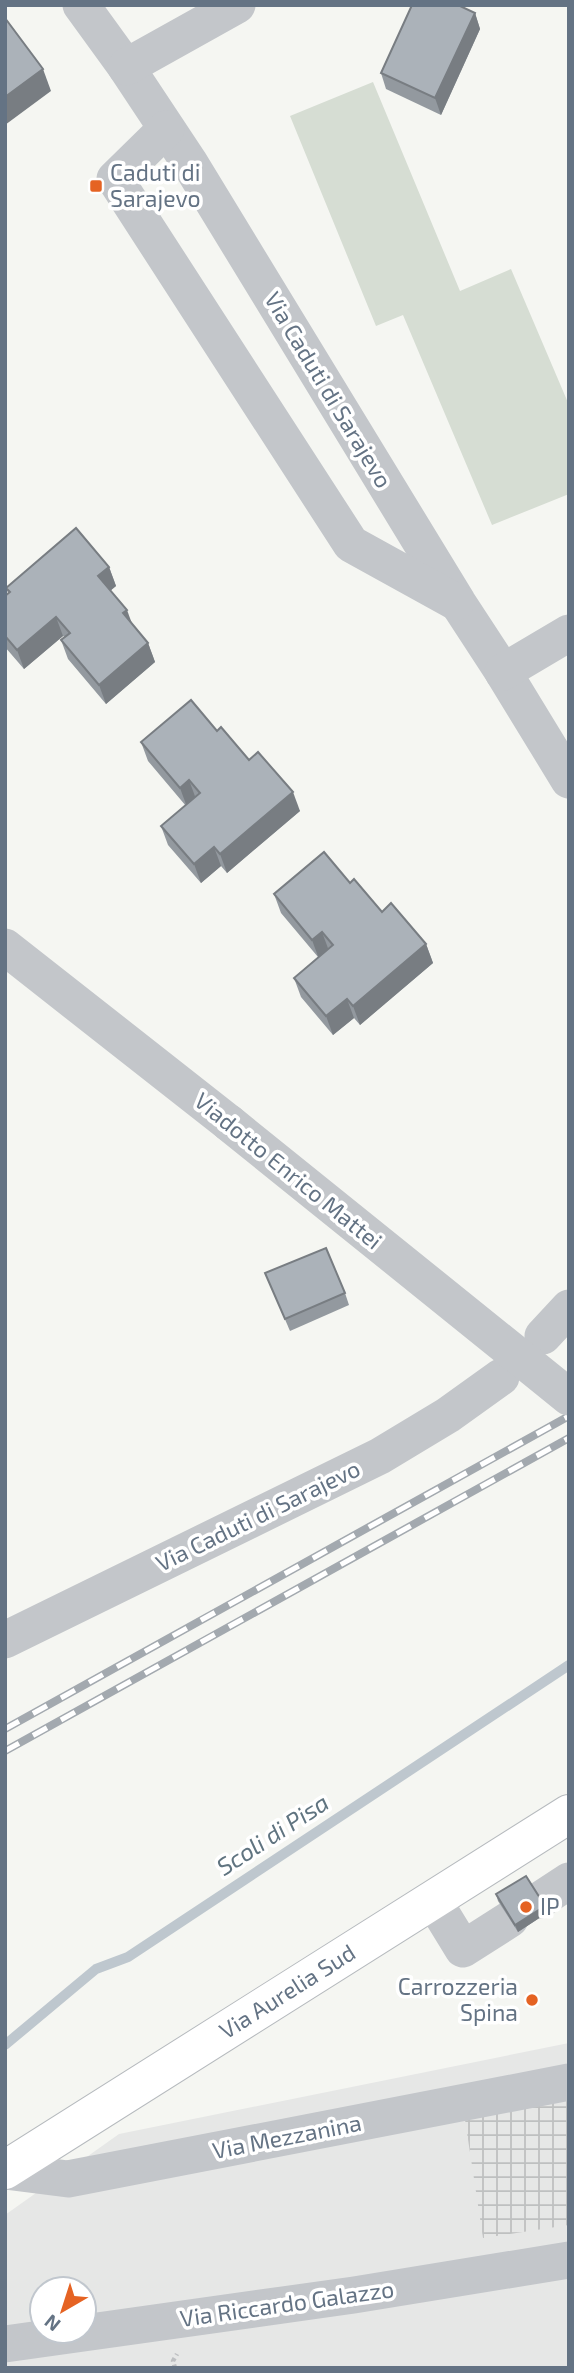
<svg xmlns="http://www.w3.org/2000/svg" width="574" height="2373" viewBox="0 0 574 2373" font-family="'Exo 2',sans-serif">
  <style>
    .built { fill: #e6e7e6; fill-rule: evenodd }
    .industrial { fill: url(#industrial-grid) }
    .pitch { fill: #d6ddd3 }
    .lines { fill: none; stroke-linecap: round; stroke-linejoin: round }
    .stream { stroke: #bec7ce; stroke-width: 10 }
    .major-casing { stroke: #b6babe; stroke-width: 40 }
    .path { stroke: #bdbfc1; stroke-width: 4.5; stroke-dasharray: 3.5 3.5; stroke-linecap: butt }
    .minor { stroke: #c3c6ca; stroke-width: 37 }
    .major { stroke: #fff; stroke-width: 38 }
    .rail-casing { stroke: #a3a9af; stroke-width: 8 }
    .rail { stroke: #fff; stroke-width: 5; stroke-dasharray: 16; stroke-linecap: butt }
    .minor-bridge { stroke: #c3c6ca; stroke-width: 37 }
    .wall { fill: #93999f }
    .shaded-wall { fill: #787d82 }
    .building { fill: #abb2b9; stroke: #787d82; stroke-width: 2 }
    .poi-dot { fill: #e56323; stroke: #fff; stroke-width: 2.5 }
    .labels { text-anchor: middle; stroke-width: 7; stroke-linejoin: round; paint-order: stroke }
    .poi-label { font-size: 23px; fill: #647384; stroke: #fff; text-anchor: start }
    .street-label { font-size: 23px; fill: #647384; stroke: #fff }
    .water-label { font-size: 24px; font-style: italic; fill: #607480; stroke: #fff }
  </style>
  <defs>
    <pattern id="industrial-grid" width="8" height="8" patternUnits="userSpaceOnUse" patternTransform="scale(1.75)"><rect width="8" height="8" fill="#e6e7e6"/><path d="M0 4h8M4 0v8" fill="none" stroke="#bec0c0"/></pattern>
  </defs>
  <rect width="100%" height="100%" fill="#f5f6f2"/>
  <path class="built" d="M569 2043V2368H5V2215L119 2134ZM42 2289H84V2331H42Z"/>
  <polygon class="industrial" points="569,2098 569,2225 483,2238 464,2113"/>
  <polygon class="pitch" points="373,82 460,291 511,269 569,405 569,494 492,525 403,315 376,326 290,116"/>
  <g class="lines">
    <polyline class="stream" points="5,2045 96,1969 128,1957 569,1665"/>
    <g class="major-casing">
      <g id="major">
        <path id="s1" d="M5 2170 569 1814"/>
      </g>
    </g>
    <polyline class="path" points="175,2368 173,2361 177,2354"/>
    <g class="minor">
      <polyline points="81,5 126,67 189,162 458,603 503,672 569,780"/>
      <polyline points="126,67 237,5"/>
      <polyline points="166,129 115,179 351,544 456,602"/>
      <polyline points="503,672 569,633"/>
      <polyline points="5,947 229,1123"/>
      <polyline points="543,1336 569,1308"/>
      <polyline points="5,1640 380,1456 448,1415 501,1377"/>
      <polyline points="433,1900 463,1949 510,1919"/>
      <polyline points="540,1900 569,1881"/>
      <polyline points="5,2171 68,2179 569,2082"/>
      <polyline points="5,2344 354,2295 569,2260"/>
    </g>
    <use href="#major" class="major"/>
    <g class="rail-casing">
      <g id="rail">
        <polyline points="5,1729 569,1416"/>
        <polyline points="5,1751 569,1438"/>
      </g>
    </g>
    <use href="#rail" class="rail"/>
    <polyline class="minor-bridge" points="229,1123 569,1397"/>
  </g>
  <g class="wall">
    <polygon points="475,13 480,29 441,115 386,89 381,73"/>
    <polygon points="109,567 116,586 110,591 132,624 148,643 155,662 106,704 68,659 61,640 65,637 63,636 24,669 5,647 5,596 8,593 6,588"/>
    <polygon points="217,731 249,760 300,811 227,873 221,866 201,883 168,845 161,826 186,806 148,761 141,742"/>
    <polygon points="350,883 382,912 426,944 433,963 360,1025 354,1018 333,1035 301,997 294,978 318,957 281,913 274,894"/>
    <polygon points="265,1273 345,1293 349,1305 290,1331"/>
    <polygon points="496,1894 545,1906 547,1913 518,1932 498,1901"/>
  </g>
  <g class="shaded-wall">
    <polygon points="475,13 480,29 441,115 435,98"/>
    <polygon points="43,69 51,91 5,125 5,97"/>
    <polygon points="109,567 116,586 105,595 98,576"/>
    <polygon points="127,610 134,629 123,613"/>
    <polygon points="56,617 63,636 24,669 17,650"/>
    <polygon points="148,643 155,662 106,704 99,685"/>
    <polygon points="189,780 196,799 187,807 180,788"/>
    <polygon points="293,792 300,811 227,873 220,854"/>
    <polygon points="214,847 221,866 201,883 194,864"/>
    <polygon points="322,932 329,951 319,959 312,940"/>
    <polygon points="426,944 433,963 360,1025 353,1006"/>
    <polygon points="347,999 354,1018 333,1035 326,1016"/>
    <polygon points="545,1906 547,1913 518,1932 515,1925"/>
  </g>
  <g class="building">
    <polygon points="412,5 458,5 475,13 435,98 381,73"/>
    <polygon points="5,18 43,69 5,97"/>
    <polygon points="76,528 109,567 98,576 127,610 123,613 148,643 99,685 61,640 70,633 56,617 17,650 5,636 5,596 10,592 6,588"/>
    <polygon points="191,700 217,731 221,727 249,760 258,752 293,792 220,854 214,847 194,864 161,826 200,793 189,780 180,788 141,742"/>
    <polygon points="324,852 350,883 354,879 382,912 391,903 426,944 353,1006 347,999 326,1016 294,978 333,945 322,932 312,940 274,894"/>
    <polygon points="326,1248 345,1293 285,1319 265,1273"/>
    <polygon points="526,1876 545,1906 515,1925 496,1894"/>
  </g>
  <g class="poi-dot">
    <rect x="89" y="179" width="14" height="14" rx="3.5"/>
    <circle cx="526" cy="1907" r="7"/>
    <circle cx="532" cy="2000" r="7"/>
  </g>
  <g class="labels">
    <g class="poi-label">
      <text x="110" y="181">Caduti di<tspan x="110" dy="26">Sarajevo</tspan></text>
      <text x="540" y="1915">IP</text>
      <text x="518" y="1995" text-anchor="end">Carrozzeria<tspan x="518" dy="26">Spina</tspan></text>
    </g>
    <g class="street-label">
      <text transform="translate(328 390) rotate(59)" y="8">Via Caduti di Sarajevo</text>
      <text transform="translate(288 1171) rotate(39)" y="8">Viadotto Enrico Mattei</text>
      <text transform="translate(258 1516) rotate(-26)" y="8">Via Caduti di Sarajevo</text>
      <text dy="8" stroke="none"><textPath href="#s1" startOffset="334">Via Aurelia Sud</textPath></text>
      <text transform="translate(287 2137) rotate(-11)" y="8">Via Mezzanina</text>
      <text transform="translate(287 2304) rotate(-8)" y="8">Via Riccardo Galazzo</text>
    </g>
    <g class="water-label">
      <text transform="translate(273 1835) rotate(-33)" y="8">Scoli di Pisa</text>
    </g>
  </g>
  <rect width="574" height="2373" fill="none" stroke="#647384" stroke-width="14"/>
  <g transform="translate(63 2310) rotate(219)"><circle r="33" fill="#ffffff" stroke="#c1c7ce" stroke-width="2"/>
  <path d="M0-5L12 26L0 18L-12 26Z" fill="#e56323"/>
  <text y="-10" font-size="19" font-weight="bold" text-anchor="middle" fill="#647384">N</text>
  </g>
</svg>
